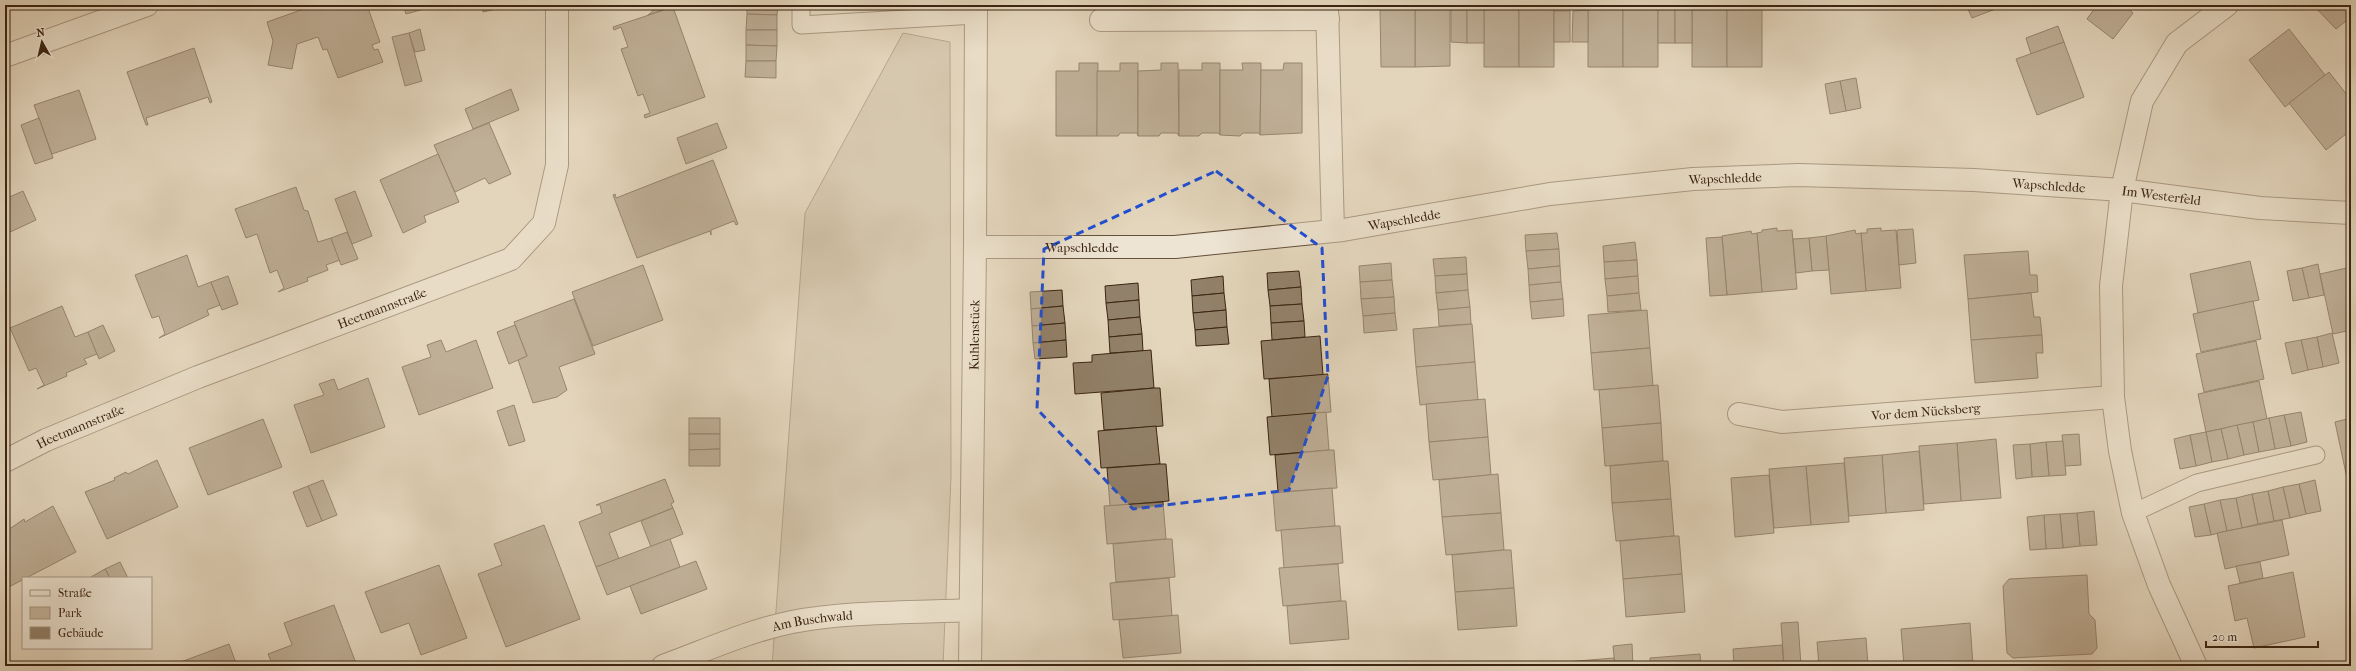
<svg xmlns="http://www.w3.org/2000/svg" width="2356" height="671" viewBox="0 0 2356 671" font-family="'IM FELL French Canon',serif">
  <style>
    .green { fill: #c6b89f; stroke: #806e58 }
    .building { fill: #92816a; stroke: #3b2412 }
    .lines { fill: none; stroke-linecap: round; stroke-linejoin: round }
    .service-casing { stroke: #65503c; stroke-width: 19 }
    .minor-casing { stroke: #65503c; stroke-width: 24 }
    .service { stroke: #ede4d3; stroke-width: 17 }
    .minor { stroke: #ede4d3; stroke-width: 22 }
    .marked { fill: none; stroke: #1d4ed8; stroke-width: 3; stroke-dasharray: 8 5; stroke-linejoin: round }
    .labels { text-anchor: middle; stroke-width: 3.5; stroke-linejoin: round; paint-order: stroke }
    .street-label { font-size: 13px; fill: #3b2412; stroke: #ede4d3 }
  </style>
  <rect width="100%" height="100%" fill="#e3d6bc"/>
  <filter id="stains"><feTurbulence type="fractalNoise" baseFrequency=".005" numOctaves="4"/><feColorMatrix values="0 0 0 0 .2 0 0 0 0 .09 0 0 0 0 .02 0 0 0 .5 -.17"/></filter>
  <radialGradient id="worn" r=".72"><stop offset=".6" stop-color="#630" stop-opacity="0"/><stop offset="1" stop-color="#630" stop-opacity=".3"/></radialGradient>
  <polygon class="green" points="903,33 950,42 951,477 943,666 772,666 805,213"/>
  <g class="building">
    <polygon points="315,5 367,5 380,42 372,45 374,50 378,49 383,62 338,78 327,49 323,50 318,37 297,44 292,69 268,65 273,41 267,22"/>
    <polygon points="403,5 435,5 435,6 406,14"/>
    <polygon points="482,5 514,5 483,12"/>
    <polygon points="650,5 677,5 648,15 653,11"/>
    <polygon points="747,5 778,5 777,15 747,14"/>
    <polygon points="1421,5 1435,5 1435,8 1450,8 1450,66 1415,67 1415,8 1421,8"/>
    <polygon points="1499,5 1513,5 1513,8 1519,8 1519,67 1484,67 1484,8 1499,8"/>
    <polygon points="1525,5 1554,8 1554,67 1519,67 1519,8 1525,8"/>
    <polygon points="1603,5 1617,5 1617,8 1623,8 1623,67 1588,67 1588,8 1603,8"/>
    <polygon points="1629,5 1658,8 1658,67 1623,67 1623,8 1629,8"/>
    <polygon points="1707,5 1721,5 1721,8 1727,8 1727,67 1692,67 1692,8 1707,8"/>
    <polygon points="1733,5 1762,8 1762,67 1727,67 1727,8 1733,8"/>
    <polygon points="1966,5 2006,5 1972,18"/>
    <polygon points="2097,5 2124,5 2133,13 2113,39 2087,19"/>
    <polygon points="2313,5 2351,5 2351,17 2336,29"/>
    <polygon points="673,7 705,97 645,118 644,115 650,113 643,94 638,96 621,49 628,47 621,27 614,30 613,27"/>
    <polygon points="1380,8 1415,8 1415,67 1381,67"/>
    <polygon points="1451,9 1467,9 1467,43 1451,42"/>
    <rect x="1467" y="9" width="17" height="34"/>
    <rect x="1658" y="9" width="17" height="34"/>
    <rect x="1675" y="9" width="17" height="34"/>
    <polygon points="1588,10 1588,42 1572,42 1573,11"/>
    <rect x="1554" y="11" width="16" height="31"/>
    <polygon points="747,14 777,15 777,30 746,30"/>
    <polygon points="2058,26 2064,42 2031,54 2026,38"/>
    <polygon points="420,29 425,50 415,52 409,33"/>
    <polygon points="2289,29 2325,75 2285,107 2249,60"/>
    <polygon points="746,30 777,30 777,46 746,45"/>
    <polygon points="409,33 422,81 405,86 392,37"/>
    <polygon points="2064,42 2084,97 2037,115 2016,59"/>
    <polygon points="746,45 777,46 776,61 746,61"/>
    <polygon points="194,48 212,102 210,103 208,97 146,118 148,125 146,125 127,72"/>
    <polygon points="746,61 776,61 776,78 745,77"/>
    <polygon points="1079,63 1098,63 1097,136 1056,136 1056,71 1079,71"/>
    <polygon points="1120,63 1138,63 1138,136 1137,133 1120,133 1118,136 1097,136 1097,71 1120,71"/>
    <polygon points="1161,63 1178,63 1179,136 1177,133 1161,133 1159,136 1138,136 1138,71 1161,70"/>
    <polygon points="1202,63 1220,63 1220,135 1218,133 1202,133 1199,136 1179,136 1179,70 1202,70"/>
    <polygon points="1242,63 1261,63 1260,135 1259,133 1243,133 1240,136 1220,135 1220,70 1243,70"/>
    <polygon points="1284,63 1302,63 1302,133 1260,135 1261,70 1283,70"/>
    <polygon points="2329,72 2351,100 2351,130 2326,150 2289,103"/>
    <polygon points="1856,78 1861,108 1846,111 1840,81"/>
    <polygon points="1840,81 1846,111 1830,114 1825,84"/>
    <polygon points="511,89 519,110 473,129 465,109"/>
    <polygon points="79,90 96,139 52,154 34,105"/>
    <polygon points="39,118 53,158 35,164 21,125"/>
    <polygon points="489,123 511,174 489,184 485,178 455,192 434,145"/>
    <polygon points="717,123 727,148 686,164 677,138"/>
    <polygon points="438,154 459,202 424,216 426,222 403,233 380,180"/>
    <polygon points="713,160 738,224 736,225 734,221 711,230 711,235 710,231 637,258 613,195 615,194 616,198"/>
    <polygon points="296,187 304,210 308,211 318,242 331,238 340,260 326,265 328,270 307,278 308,281 278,292 284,288 277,270 270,273 257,234 246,238 235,209"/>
    <polygon points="23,191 36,220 8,233 5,227 5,199"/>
    <polygon points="355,191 372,236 352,244 335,199"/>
    <polygon points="1777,228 1777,231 1792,230 1797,289 1762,292 1757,233 1762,232 1762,230"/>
    <polygon points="1881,228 1881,231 1896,230 1901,288 1866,291 1861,233 1867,233 1867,229"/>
    <polygon points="1913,229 1916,263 1899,265 1897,230"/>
    <polygon points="1855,230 1856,234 1861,233 1866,291 1831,294 1826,236"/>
    <polygon points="1751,231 1752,234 1757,233 1762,292 1727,295 1722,236"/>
    <polygon points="347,232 358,259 341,265 331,238"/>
    <polygon points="1557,233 1559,249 1526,251 1525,235"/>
    <polygon points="1826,236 1829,270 1812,271 1809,238"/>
    <polygon points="1722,237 1727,295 1710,296 1706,238"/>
    <polygon points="1809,238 1812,271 1796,273 1793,239"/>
    <polygon points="1635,242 1637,260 1604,262 1603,246"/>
    <polygon points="1559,249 1560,266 1528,269 1526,251"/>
    <polygon points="2028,251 2030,275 2037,275 2038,292 1968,299 1964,255"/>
    <polygon points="187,255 198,287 211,282 220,305 207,310 209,315 159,338 165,334 159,316 152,318 135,275"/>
    <polygon points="1466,257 1467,274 1435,276 1433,259"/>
    <polygon points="1637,260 1638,276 1605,279 1604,262"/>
    <polygon points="2250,261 2259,300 2198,313 2190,274"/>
    <polygon points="1391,263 1392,280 1360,282 1359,266"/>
    <polygon points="2318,264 2324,295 2309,298 2302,268"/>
    <polygon points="643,265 663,320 593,346 572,292"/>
    <polygon points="1560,266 1561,282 1529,285 1528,269"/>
    <polygon points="2351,267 2351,330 2333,334 2320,274"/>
    <polygon points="2302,268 2309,298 2293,301 2287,271"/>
    <polygon points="1299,271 1301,287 1268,290 1267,273"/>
    <polygon points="1467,274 1468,290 1436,293 1435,276"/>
    <polygon points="228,276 238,304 222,310 211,282"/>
    <polygon points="1223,276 1224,293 1192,296 1191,280"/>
    <polygon points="1638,276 1639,293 1607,296 1605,279"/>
    <polygon points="1392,280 1394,297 1361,299 1360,282"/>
    <polygon points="1561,282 1563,299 1530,302 1529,285"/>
    <polygon points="1138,283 1139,300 1106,303 1105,286"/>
    <polygon points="1301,287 1302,304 1270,306 1268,290"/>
    <polygon points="1062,290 1063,306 1031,309 1030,292"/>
    <polygon points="1468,290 1470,307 1438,310 1436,293"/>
    <polygon points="1224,293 1226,310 1193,313 1192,296"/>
    <polygon points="1639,293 1641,310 1608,312 1607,296"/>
    <polygon points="2031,293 2034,317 2040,317 2042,335 1971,340 1968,299"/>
    <polygon points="1394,297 1395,313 1363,316 1361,299"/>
    <polygon points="574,299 595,354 559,367 567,390 557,397 533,403 518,360 527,356 514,322"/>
    <polygon points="1563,299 1564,316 1532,319 1530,302"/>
    <polygon points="1139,300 1140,317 1108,320 1106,303"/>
    <polygon points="2253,301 2261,339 2201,352 2193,314"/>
    <polygon points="1302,304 1304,321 1271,323 1270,306"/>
    <polygon points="62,306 75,337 88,332 97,354 84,359 87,364 66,373 67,376 37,389 44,385 36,368 29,371 10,328"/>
    <polygon points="1063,306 1065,323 1032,326 1031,309"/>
    <polygon points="1470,307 1471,324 1439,326 1438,310"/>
    <polygon points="1226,310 1227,327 1195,330 1193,313"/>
    <polygon points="1647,310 1650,348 1591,353 1588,315"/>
    <polygon points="1395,313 1397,330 1364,333 1363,316"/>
    <polygon points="1140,317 1142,334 1109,337 1108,320"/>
    <polygon points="1304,321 1305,337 1272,340 1271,323"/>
    <polygon points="1065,323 1066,340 1033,343 1032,326"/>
    <polygon points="1472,324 1475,362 1416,367 1413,329"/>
    <polygon points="103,325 115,351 99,359 88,332"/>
    <polygon points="515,325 527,356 509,364 497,332"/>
    <polygon points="1227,327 1229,344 1196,346 1195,330"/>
    <polygon points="2332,333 2339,363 2323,367 2317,337"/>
    <polygon points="1142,334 1143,351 1110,353 1109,337"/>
    <polygon points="2042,335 2043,353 2036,353 2038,378 1975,383 1971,340"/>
    <polygon points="1320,336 1323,375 1264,379 1261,341"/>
    <polygon points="2317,337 2323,367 2308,370 2301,340"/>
    <polygon points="441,340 446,352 476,340 493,388 419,415 402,367 431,357 427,345"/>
    <polygon points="1066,340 1067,357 1035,359 1033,343"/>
    <polygon points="2301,340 2308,370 2292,374 2285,343"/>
    <polygon points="2256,341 2264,379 2204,392 2196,354"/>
    <polygon points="1650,348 1653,386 1594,390 1591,353"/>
    <polygon points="1151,350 1154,388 1075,394 1073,363 1092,362 1092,355"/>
    <polygon points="1475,362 1478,400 1420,405 1416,367"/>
    <polygon points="1328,374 1331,412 1272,417 1269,379"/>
    <polygon points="368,378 385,427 311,453 294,405 324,395 319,384 334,379 338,390"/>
    <polygon points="2259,381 2267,419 2206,432 2198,394"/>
    <polygon points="1658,385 1661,423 1602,428 1599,390"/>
    <polygon points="1154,388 1160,388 1163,426 1104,430 1101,393"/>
    <polygon points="1485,399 1488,437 1429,442 1426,404"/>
    <polygon points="514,405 525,441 509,446 497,411"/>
    <polygon points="1326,412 1329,450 1270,455 1267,417"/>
    <polygon points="2301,412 2307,442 2291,446 2284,415"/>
    <polygon points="2284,415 2291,446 2275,449 2269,418"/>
    <rect x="689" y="418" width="31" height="16"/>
    <polygon points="2269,418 2275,449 2259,452 2253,422"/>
    <polygon points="2351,418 2351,482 2348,483 2335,422"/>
    <polygon points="263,419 282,467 208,495 189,448"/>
    <polygon points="2253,422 2259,452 2244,455 2237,425"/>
    <polygon points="1661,423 1663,461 1605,466 1602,428"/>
    <polygon points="2237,425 2244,455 2228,459 2221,429"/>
    <polygon points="1156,426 1160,464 1101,468 1098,431"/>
    <polygon points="2221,429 2228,459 2212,462 2206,432"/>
    <polygon points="2206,432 2212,462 2196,466 2190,435"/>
    <polygon points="689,434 720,434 720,449 689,450"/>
    <polygon points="2079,434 2081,465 2065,466 2062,435"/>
    <polygon points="2190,435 2196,466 2180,469 2174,439"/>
    <polygon points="1488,437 1491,475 1433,480 1429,442"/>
    <polygon points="1996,439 2001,498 1961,501 1957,443"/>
    <polygon points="2063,441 2066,475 2049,476 2046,442"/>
    <polygon points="2046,442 2049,476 2032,477 2030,444"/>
    <polygon points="1957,443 1961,501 1924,504 1919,446"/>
    <polygon points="2030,444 2032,477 2016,479 2013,445"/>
    <polygon points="720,449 720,466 689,466 689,450"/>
    <polygon points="1329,450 1334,450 1337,488 1278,492 1275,455"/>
    <polygon points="1919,451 1924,510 1886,513 1882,455"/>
    <polygon points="1882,455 1886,513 1849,516 1844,458"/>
    <polygon points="157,460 178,507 107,539 85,492 115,480 114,478 126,472 128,474"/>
    <polygon points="1663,461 1668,461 1671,499 1612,503 1610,466"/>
    <polygon points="1844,463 1849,522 1811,525 1806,466"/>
    <polygon points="1160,464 1166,464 1169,501 1110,506 1107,468"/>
    <polygon points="1806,466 1811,525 1774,528 1769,469"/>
    <polygon points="1498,474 1501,513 1442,517 1439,480"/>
    <polygon points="1769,475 1774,533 1735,537 1731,478"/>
    <polygon points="665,479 674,502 671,504 673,508 609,533 619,559 596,567 579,522 602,513 600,505 596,505"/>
    <polygon points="323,480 337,515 322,521 308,486"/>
    <polygon points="2315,480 2321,511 2306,514 2299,484"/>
    <polygon points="2299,484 2306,514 2290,518 2283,487"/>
    <polygon points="308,486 322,521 307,527 293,492"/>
    <polygon points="2283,487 2290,518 2274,521 2268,491"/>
    <polygon points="1332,488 1335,526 1276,531 1273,493"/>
    <polygon points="2268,491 2274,521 2258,524 2252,494"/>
    <polygon points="2252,494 2258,524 2242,528 2236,498"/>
    <polygon points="2236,498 2242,528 2227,531 2220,500"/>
    <polygon points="1671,499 1674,536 1616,541 1612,503"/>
    <polygon points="2220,500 2227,531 2211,535 2204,504"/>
    <polygon points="1163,502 1166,539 1107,544 1104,506"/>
    <polygon points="2204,504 2211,535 2195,537 2189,507"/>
    <polygon points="53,506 76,552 7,588 5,532 24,519 25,522"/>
    <polygon points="673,508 683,534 651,547 641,521"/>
    <polygon points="2094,511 2097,545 2080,546 2077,513"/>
    <polygon points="1501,513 1504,550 1446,555 1442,517"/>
    <polygon points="2077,513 2080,546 2063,548 2060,514"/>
    <polygon points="2060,514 2063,548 2046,549 2044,515"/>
    <polygon points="2044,515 2046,549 2030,550 2027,517"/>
    <polygon points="2282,520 2289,555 2225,569 2217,533"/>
    <polygon points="544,525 580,619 506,647 478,574 502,565 494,544"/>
    <polygon points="1335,526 1340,526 1343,563 1284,568 1281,530"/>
    <polygon points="1674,536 1679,536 1682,574 1623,579 1620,541"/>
    <polygon points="670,539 680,567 607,595 596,567"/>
    <polygon points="1166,539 1172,539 1175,577 1116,582 1113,544"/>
    <polygon points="1504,550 1511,550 1514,588 1455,592 1452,555"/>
    <polygon points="696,561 707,589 641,614 630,586"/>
    <polygon points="120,562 128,578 110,578 105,569"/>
    <polygon points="2260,562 2263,578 2240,583 2236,566"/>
    <polygon points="1338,564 1341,601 1283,606 1279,568"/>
    <polygon points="439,565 467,638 421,655 409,623 381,633 365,592"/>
    <polygon points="105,569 110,578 91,578 91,577"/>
    <polygon points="2293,572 2305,637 2254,648 2247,618 2235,621 2228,586"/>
    <polygon points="1682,574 1685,612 1626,617 1623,579"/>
    <polygon points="2087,575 2089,614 2095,620 2097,648 2092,654 2013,658 2007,653 2003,586 2009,579"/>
    <polygon points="1169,578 1172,616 1113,620 1110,583"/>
    <polygon points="1514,588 1517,626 1458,630 1455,592"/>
    <polygon points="1341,601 1346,601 1349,639 1290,644 1287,606"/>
    <polygon points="334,605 357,666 273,666 268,654 292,645 284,623"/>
    <polygon points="1178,615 1181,653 1123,658 1119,620"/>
    <polygon points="1798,622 1801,666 1784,666 1781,623"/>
    <polygon points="1970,623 1973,666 1904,666 1901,629"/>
    <polygon points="1866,638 1868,666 1819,666 1817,642"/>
    <polygon points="229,644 237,666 170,666"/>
    <polygon points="1632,644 1633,666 1615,666 1613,646"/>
    <polygon points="1782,645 1784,666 1734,666 1733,649"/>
    <polygon points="1700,654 1701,666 1650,666 1650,658"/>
    <polygon points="1614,658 1615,666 1565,666 1565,662"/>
  </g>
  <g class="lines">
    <g class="service-casing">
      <g id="service">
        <polyline points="801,5 801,25 976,15"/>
        <polyline points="2133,513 2197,483 2316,455"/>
      </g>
    </g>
    <g class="minor-casing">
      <g id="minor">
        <polyline points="1327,5 1333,231"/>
        <polyline points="1101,20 1328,19"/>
        <polyline points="5,56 147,5"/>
        <path id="s1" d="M975 247H1175L1343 230 1550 194 1693 179 1798 175 1974 180 2122 190 2260 208 2351 213"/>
        <path id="s2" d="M1739 414 1782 422 2113 397"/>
        <path id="s3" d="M5 461 46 440 198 377 511 259 544 223 557 165V5"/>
        <path id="s4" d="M663 666C705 651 747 631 792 622 850 611 911 613 970 610"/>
        <path id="s5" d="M970 666 975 247 976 5"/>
        <polyline points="2196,666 2159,585 2133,513 2120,451 2113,397 2111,286 2122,190 2142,101 2177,43 2227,5"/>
      </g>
    </g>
    <use href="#service" class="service"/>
    <use href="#minor" class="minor"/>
  </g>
  <path d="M0 0H2356V671H0ZM1216 171 1322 248 1328 376 1289 490 1133 509 1037 409 1044 249Z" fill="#e3d6bc" fill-opacity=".55" fill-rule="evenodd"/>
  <path class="marked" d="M1216 171 1322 248 1328 376 1289 490 1133 509 1037 409 1044 249Z"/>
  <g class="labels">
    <g class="street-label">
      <text dy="5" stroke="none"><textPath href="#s1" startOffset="755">Wapschledde</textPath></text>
      <text dy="5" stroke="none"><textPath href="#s1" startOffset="1079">Wapschledde</textPath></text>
      <text dy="5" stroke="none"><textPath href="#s1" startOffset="1192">Im Westerfeld</textPath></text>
      <text dy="5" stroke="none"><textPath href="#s1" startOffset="431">Wapschledde</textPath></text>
      <text dy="5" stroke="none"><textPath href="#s1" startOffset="107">Wapschledde</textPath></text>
      <text dy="5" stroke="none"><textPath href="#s3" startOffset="407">Heetmannstraße</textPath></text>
      <text dy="5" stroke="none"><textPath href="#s5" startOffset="331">Kuhlenstück</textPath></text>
      <text dy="5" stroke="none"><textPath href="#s2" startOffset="188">Vor dem Nücksberg</textPath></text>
      <text dy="5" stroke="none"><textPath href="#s3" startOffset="83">Heetmannstraße</textPath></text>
      <text dy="5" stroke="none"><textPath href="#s4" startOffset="157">Am Buschwald</textPath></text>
    </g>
  </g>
  <rect width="2356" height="671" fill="none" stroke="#e3d6bc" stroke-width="20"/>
  <rect x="6" y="6" width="2344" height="659" fill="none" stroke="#3b2412" stroke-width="2"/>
  <rect x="10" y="10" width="2336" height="651" fill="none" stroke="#3b2412"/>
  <rect x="22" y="577" width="130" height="72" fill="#ede4d3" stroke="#a69786"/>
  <rect x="30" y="590" width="20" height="6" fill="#ede4d3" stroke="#a69786"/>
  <text x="58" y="597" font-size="12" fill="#3b2412">Straße</text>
  <rect x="30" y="607" width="20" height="12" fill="#c6b89f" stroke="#a69786"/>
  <text x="58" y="617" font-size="12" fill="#3b2412">Park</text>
  <rect x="30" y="627" width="20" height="12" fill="#92816a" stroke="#a69786"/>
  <text x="58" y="637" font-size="12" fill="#3b2412">Gebäude</text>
  <g transform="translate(42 42) rotate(352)" stroke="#ede4d3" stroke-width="3" paint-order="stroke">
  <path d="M0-3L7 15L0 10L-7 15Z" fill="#3b2412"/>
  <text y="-6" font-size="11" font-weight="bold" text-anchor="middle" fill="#3b2412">N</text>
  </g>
  <path d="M2206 641v6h112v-6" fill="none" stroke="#3b2412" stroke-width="2"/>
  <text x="2212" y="641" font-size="12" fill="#3b2412" stroke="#ede4d3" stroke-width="3" paint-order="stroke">20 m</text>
  <rect width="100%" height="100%" filter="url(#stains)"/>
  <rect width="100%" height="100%" fill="url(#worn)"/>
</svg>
